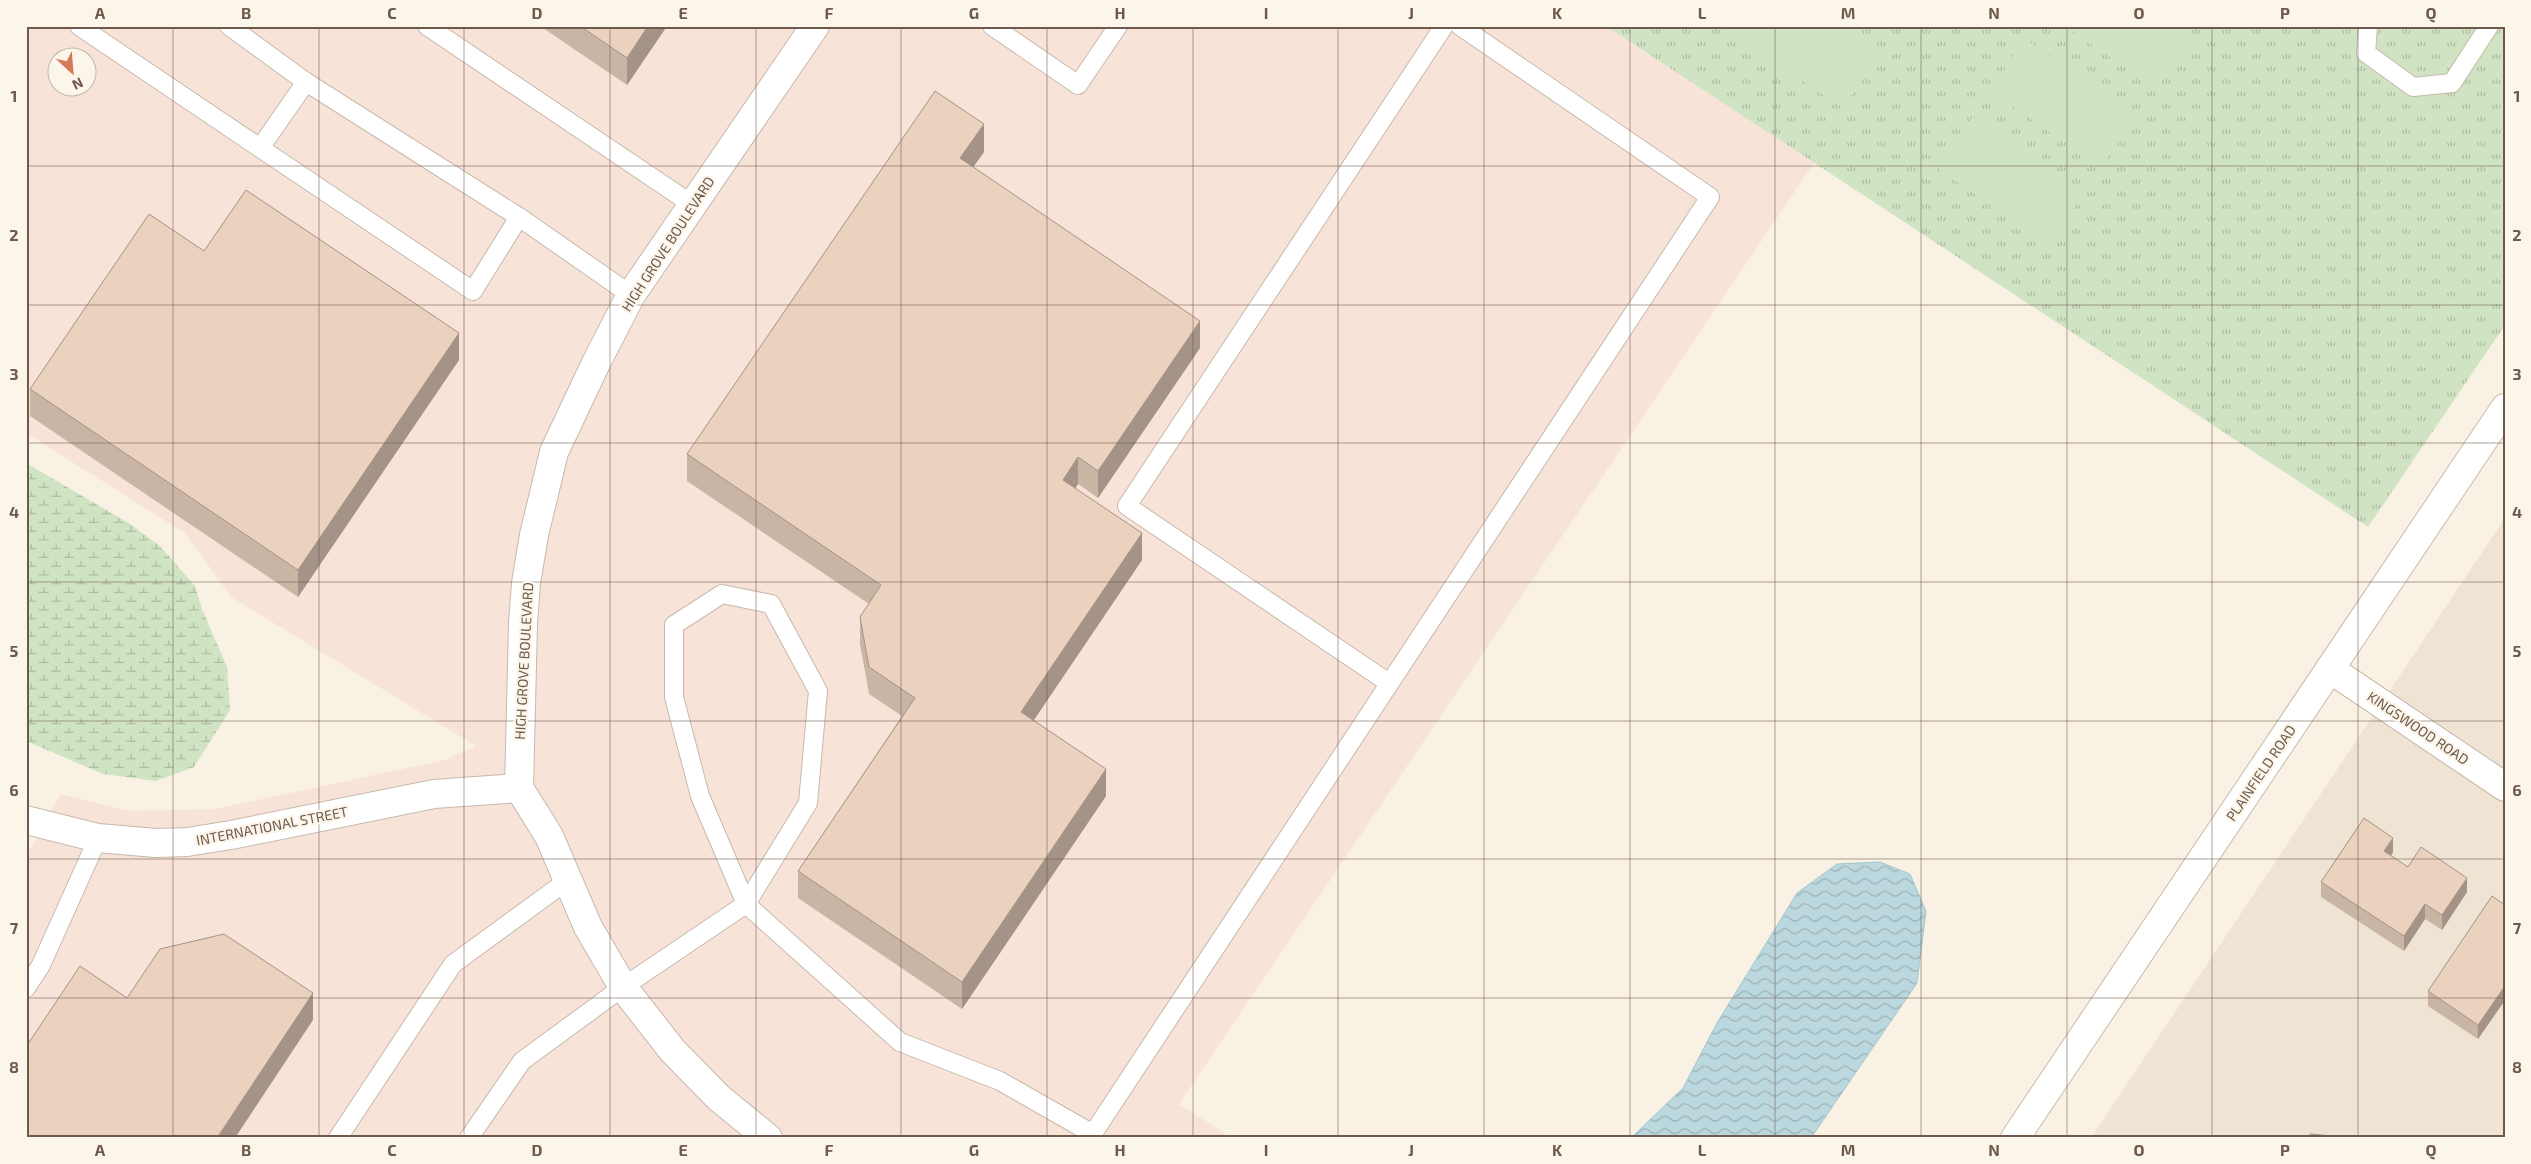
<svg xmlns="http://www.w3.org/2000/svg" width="2531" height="1164" viewBox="0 0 2531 1164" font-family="'Exo 2',sans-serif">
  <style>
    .residential { fill: #efe3d3 }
    .commercial { fill: #f8e3d8; fill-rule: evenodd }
    .grass { fill: url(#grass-tufts) }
    .wetland { fill: url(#wetland-marsh) }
    .pitch { fill: #d0e4c4 }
    .water { fill: url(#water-waves); stroke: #a3c7cf }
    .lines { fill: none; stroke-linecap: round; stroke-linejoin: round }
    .service-casing { stroke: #c8b9ac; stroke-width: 20 }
    .minor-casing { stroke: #c8b9ac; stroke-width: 30 }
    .secondary-casing { stroke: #cbbaaa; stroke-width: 30 }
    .service { stroke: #fff; stroke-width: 18 }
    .minor { stroke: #fff; stroke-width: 28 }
    .secondary { stroke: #fff; stroke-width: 28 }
    .wall { fill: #c9b5a4 }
    .shaded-wall { fill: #a49386 }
    .building { fill: #ead2bf; stroke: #a49386 }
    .grid { fill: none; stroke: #6d5a4d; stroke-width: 1; stroke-opacity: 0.55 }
    .labels { text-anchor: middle; stroke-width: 4.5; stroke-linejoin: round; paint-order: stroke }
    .street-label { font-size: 14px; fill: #6d5a4d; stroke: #fcf5e9 }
    .neatline { fill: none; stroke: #6d5a4d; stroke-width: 2 }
    .grid-label { font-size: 16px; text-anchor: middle; font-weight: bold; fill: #6d5a4d }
  </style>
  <defs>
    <pattern id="grass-tufts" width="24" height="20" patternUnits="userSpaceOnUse" patternTransform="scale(1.25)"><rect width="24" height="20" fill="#d0e4c4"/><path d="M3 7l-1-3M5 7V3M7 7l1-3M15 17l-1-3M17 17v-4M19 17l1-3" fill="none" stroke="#adbca1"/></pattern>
    <pattern id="wetland-marsh" width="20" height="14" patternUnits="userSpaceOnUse" patternTransform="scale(1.25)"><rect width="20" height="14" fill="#d0e4c4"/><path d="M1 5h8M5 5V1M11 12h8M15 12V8" fill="none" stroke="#adbca1"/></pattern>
    <pattern id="water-waves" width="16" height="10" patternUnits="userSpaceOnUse" patternTransform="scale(1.25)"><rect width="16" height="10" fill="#bbd8df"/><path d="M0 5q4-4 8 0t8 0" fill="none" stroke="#9cb2b7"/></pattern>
  </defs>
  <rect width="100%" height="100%" fill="#f9f1e3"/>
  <polygon class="residential" points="2505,518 2505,1138 2091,1138"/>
  <path class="commercial" d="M26 26H1606L1814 163 1179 1104 1232 1138H26V857L61 794 129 811 215 809 445 760 476 746 231 597 185 533 26 433ZM58 58H88V88H58Z"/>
  <polygon class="grass" points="1606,26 2505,26 2505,325 2368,527"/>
  <polygon class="wetland" points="26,463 130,524 160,546 195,586 202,609 227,667 230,710 194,767 156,781 103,774 26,741"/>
  <g class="pitch">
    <polygon points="1735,26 1835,26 1878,55 1843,108 1730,33"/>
    <polygon points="2065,26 2176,26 2191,36 2155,88"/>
    <polygon points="2025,39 2137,115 2101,167 1990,91"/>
    <polygon points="1973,117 2084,192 2049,245 1937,168"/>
  </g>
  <polygon class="water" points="1880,862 1910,874 1926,911 1917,983 1811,1138 1631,1138 1683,1088 1717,1023 1797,893 1837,864"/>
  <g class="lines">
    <g class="service-casing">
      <g id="service">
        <polyline points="79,26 260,148 306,82"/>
        <polyline points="229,26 306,82 519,217 631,295"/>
        <polyline points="427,26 693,205"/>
        <polyline points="992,26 1078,85 1118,26"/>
        <polyline points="2368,26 2366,53 2413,87 2452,83 2489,26"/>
        <polyline points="260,148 473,291 519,217"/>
        <polyline points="1389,683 1127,506 1444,26"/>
        <polyline points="26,988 41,965 98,838"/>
        <polyline points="338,1138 453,964 568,880"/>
        <polyline points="469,1138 522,1061 623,987 746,904 700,796 674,697 674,625 722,594 771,604 818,691 808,803 746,904 900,1042 1000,1081 1093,1134"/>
        <polyline points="1090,1138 1710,197 1460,26"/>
      </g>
    </g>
    <g class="minor-casing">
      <g id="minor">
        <polyline points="2330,669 2505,787"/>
        <polyline points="26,820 98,838 156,843 187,842 231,835 434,794 519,788"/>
        <polyline points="768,1138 719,1098 672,1050 623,987 588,927 549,836 519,788 523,623 526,583 534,535 554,452 596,363 631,295 815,26"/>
      </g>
    </g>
    <g class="secondary-casing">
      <polyline id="secondary" points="2015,1138 2505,408"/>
    </g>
    <use href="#service" class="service"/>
    <use href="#minor" class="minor"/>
    <use href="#secondary" class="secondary"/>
  </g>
  <g class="wall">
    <polygon points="540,26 667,26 627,85"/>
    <polygon points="984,152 973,167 1200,348 1098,498 1078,484 1075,489 1142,560 1034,720 1106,796 962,1009 798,898 798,871 902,716 869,694 860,644 860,617 869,604 687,481 687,454"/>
    <polygon points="204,251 459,360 298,597 30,416 30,389"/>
    <polygon points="2393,852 2391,856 2408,867 2467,892 2442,930 2425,919 2404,951 2321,897 2321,882"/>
    <polygon points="2505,905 2505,1000 2478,1039 2428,1006 2428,991"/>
  </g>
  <g class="shaded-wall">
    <polygon points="648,26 667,26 627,85 627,58"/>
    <polygon points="984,124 984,152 960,185 960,158"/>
    <polygon points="1200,321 1200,348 1098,498 1098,471"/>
    <polygon points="459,333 459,360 298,597 298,570"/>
    <polygon points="1078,457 1078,484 1063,507 1063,480"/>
    <polygon points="1142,533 1142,560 1021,739 1021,712"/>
    <polygon points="1106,769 1106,796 962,1009 962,982"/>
    <polygon points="2393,838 2393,852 2384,866 2384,851"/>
    <polygon points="2467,878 2467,892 2442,930 2442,915"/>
    <polygon points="2425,904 2425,919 2404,951 2404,936"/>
    <polygon points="2505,986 2505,1000 2478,1039 2478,1025"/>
    <polygon points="313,993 313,1020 235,1138 217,1138"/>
  </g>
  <g class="building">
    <polygon points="580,26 648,26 627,58"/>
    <polygon points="935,91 984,124 960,158 1200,321 1098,471 1078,457 1063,480 1142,533 1021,712 1106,769 962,982 798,871 915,698 869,667 860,617 881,585 687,454"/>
    <polygon points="246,190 459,333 298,570 30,389 149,214 204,251"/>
    <polygon points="2364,818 2393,838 2384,851 2408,867 2421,847 2467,878 2442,915 2425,904 2404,936 2321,882"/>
    <polygon points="2492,896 2505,905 2505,986 2478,1025 2428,991"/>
    <polygon points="224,934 313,993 217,1138 26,1138 26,1047 80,966 127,998 160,949"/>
    <polygon points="2310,1134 2354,1138 2310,1138"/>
  </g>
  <path class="grid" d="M173 26V1138M319 26V1138M464 26V1138M610 26V1138M756 26V1138M901 26V1138M1047 26V1138M1193 26V1138M1338 26V1138M1484 26V1138M1630 26V1138M1775 26V1138M1921 26V1138M2067 26V1138M2212 26V1138M2358 26V1138M26 166H2505M26 305H2505M26 443H2505M26 582H2505M26 721H2505M26 859H2505M26 998H2505"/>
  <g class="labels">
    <g class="street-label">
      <text transform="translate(668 244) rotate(-57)" y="5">HIGH GROVE BOULEVARD</text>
      <text transform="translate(524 661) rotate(-87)" y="5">HIGH GROVE BOULEVARD</text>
      <text transform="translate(2418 728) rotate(34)" y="5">KINGSWOOD ROAD</text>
      <text transform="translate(2261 773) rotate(-56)" y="5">PLAINFIELD ROAD</text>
      <text transform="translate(272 826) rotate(-11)" y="5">INTERNATIONAL STREET</text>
    </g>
  </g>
  <rect width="2531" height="1164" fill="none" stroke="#fcf5e9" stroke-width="55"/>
  <g transform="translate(72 72) rotate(154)"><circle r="24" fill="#fcf5e9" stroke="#c3b7ab"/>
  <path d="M0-4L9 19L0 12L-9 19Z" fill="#d37858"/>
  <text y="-8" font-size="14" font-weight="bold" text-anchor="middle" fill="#6d5a4d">N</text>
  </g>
  <rect x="28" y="28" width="2476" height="1108" class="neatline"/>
  <g class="grid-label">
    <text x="100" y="19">A</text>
    <text x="246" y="19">B</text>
    <text x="392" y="19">C</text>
    <text x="537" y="19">D</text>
    <text x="683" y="19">E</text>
    <text x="829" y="19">F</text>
    <text x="974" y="19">G</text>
    <text x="1120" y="19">H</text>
    <text x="1266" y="19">I</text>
    <text x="1411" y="19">J</text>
    <text x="1557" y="19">K</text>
    <text x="1702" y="19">L</text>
    <text x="1848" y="19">M</text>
    <text x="1994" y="19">N</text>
    <text x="2139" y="19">O</text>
    <text x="2285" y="19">P</text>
    <text x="2431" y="19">Q</text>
    <text x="14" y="102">1</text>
    <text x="2517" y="102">1</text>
    <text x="14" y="241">2</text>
    <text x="2517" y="241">2</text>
    <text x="14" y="380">3</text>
    <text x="2517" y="380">3</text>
    <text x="14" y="518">4</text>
    <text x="2517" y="518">4</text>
    <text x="14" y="657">5</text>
    <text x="2517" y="657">5</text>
    <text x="14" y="796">6</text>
    <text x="2517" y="796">6</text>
    <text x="14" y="934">7</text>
    <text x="2517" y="934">7</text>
    <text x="14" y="1073">8</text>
    <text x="2517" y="1073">8</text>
    <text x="100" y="1156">A</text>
    <text x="246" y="1156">B</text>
    <text x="392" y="1156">C</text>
    <text x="537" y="1156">D</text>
    <text x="683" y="1156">E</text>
    <text x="829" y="1156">F</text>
    <text x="974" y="1156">G</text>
    <text x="1120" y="1156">H</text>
    <text x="1266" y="1156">I</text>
    <text x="1411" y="1156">J</text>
    <text x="1557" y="1156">K</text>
    <text x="1702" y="1156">L</text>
    <text x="1848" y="1156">M</text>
    <text x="1994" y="1156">N</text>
    <text x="2139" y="1156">O</text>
    <text x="2285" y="1156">P</text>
    <text x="2431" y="1156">Q</text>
  </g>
</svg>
